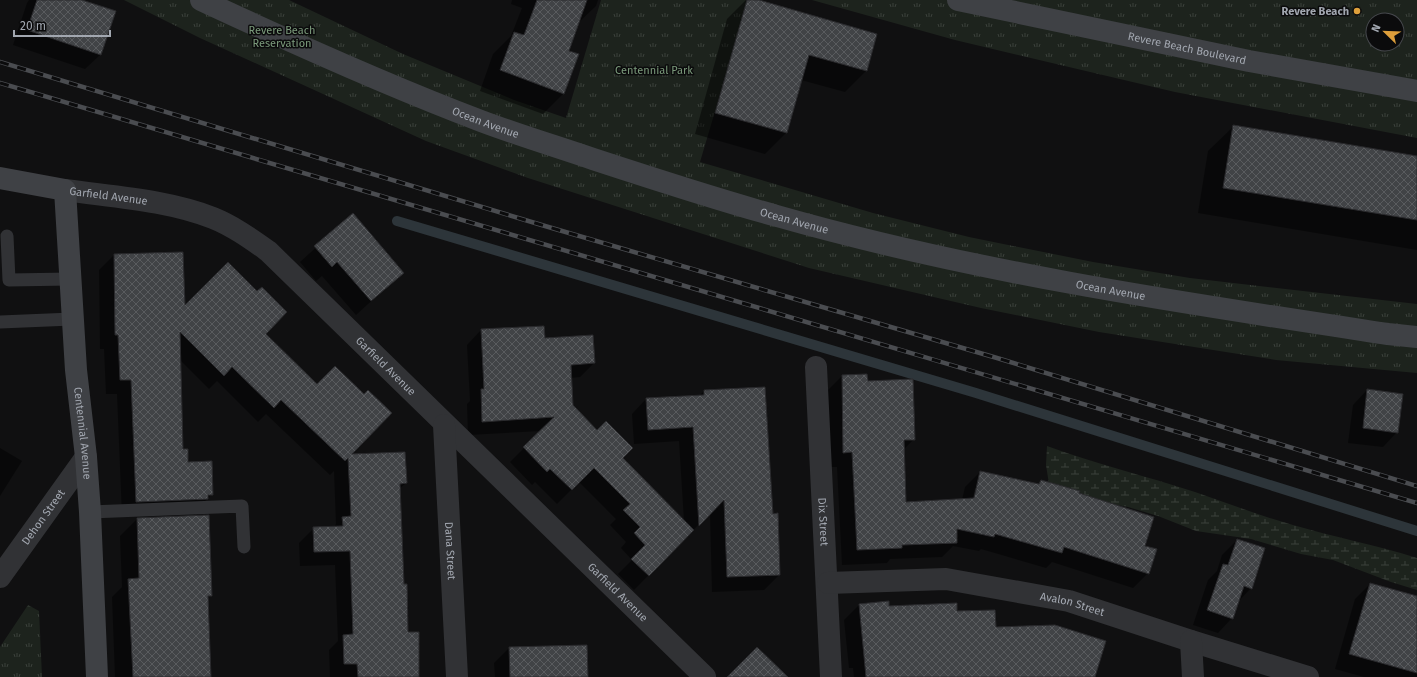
<svg xmlns="http://www.w3.org/2000/svg" width="1417" height="677" viewBox="0 0 1417 677" font-family="'Fira Sans',sans-serif">
  <style>
    .wetland { fill: url(#wetland-marsh) }
    .park { fill: url(#park-tufts); fill-rule: evenodd }
    .shadow { fill: #0007; fill-rule: evenodd }
    .lines { fill: none; stroke-linecap: round; stroke-linejoin: round }
    .stream { stroke: #2d353a; stroke-width: 10 }
    .building { fill: url(#building-cross-hatch); stroke: #2a2a2d }
    .lane { stroke: #313235; stroke-width: 13 }
    .street { stroke: #313235; stroke-width: 22 }
    .secondary { stroke: #3f4145; stroke-width: 22 }
    .rail-casing { stroke: #4a4c50; stroke-width: 4.5 }
    .rail { stroke: #0b0b0c; stroke-width: 3; stroke-dasharray: 9; stroke-linecap: butt }
    .poi-dot { fill: #de9f3b; stroke: #0b0b0c; stroke-width: 1.5 }
    .labels { text-anchor: middle; stroke-width: 3; stroke-linejoin: round; paint-order: stroke }
    .poi-label { font-size: 11px; font-weight: bold; fill: #a2a7b0; stroke: #0b0b0c; text-anchor: end }
    .park-label { font-size: 11px; fill: #7b9a7b; stroke: #0b0b0c }
    .street-label { font-size: 11px; fill: #a2a7b0; stroke: #0b0b0c }
  </style>
  <defs>
    <pattern id="wetland-marsh" width="20" height="14" patternUnits="userSpaceOnUse"><rect width="20" height="14" fill="#1d231d"/><path d="M1 5h8M5 5V1M11 12h8M15 12V8" fill="none" stroke="#3b403b"/></pattern>
    <pattern id="park-tufts" width="24" height="20" patternUnits="userSpaceOnUse"><rect width="24" height="20" fill="#1d231d"/><path d="M3 7l-1-3M5 7V3M7 7l1-3M15 17l-1-3M17 17v-4M19 17l1-3" fill="none" stroke="#3b403b"/></pattern>
    <pattern id="building-cross-hatch" width="8" height="8" patternUnits="userSpaceOnUse"><rect width="8" height="8" fill="#414346"/><path d="M0 0l8 8M0 8l8-8" fill="none" stroke="#595b5e"/></pattern>
  </defs>
  <rect width="100%" height="100%" fill="#101011"/>
  <path class="wetland" d="M1047 446C1096 464 1146 476 1195 492 1228 503 1260 516 1293 525 1334 537 1376 545 1417 558V590L1391 582 1333 560 1301 554 1251 539 1196 531 1158 516 1128 507 1101 502 1049 484 1046 465Z"/>
  <g class="park">
    <polygon points="124,0 289,0 403,54 514,100 566,118 601,0 748,0 700,162 873,213 969,237 1093,262 1190,278 1417,304 1417,373 1276,360 1099,332 981,308 809,268 528,178 426,141 200,38"/>
    <path d="M812 0H1417V138L1175 92 955 40ZM1373 20H1397V44H1373Z"/>
    <polygon points="28,605 39,611 42,677 0,677 0,647"/>
  </g>
  <g class="shadow">
    <polygon points="29,0 78,0 100,55 85,69 13,45 27,3"/>
    <polygon points="512,0 598,0 596,6 578,23 568,51 564,93 543,114 480,91 493,54 511,36 522,8 511,4"/>
    <polygon points="746,0 755,0 876,34 866,71 845,92 801,80 786,133 765,154 695,134 727,19"/>
    <polygon points="1234,126 1417,157 1417,250 1198,213 1208,151"/>
    <polygon points="353,214 402,273 356,315 322,276 316,281 300,262"/>
    <polygon points="114,255 184,308 264,334 349,455 406,483 399,489 403,585 407,633 419,677 330,677 329,650 338,641 335,565 300,566 299,543 314,528 333,528 336,524 334,471 330,475 266,414 258,422 217,381 209,389 180,360 182,450 187,463 212,494 193,514 122,516 117,394 106,394 104,349 100,349 99,270"/>
    <polygon points="481,330 544,339 594,363 580,377 570,378 572,406 684,521 679,441 634,444 632,414 646,399 699,396 704,391 772,515 779,575 764,590 712,592 710,513 634,590 618,574 632,560 621,548 626,542 610,525 616,519 579,482 557,504 535,482 532,485 510,462 541,431 468,435 467,404 470,401 467,345"/>
    <path d="M866 375 867 382 914 439 903 450 905 503 962 500 965 487 980 472 1037 485 1041 481 1144 547 1148 573 1133 588 1052 562 1046 568 981 549 979 551 953 546 942 557 890 559 887 563 842 565 837 467H829L827 391 842 376ZM975 488H977L974 503H972Z"/>
    <polygon points="1367,390 1397,432 1383,447 1348,443 1353,405"/>
    <polygon points="0,448 22,461 0,496"/>
    <polygon points="137,519 211,596 207,599 210,677 115,677 112,597 122,587 120,536"/>
    <polygon points="1237,540 1251,588 1238,602 1232,618 1218,633 1193,625 1208,580 1217,571 1222,555"/>
    <polygon points="1370,584 1417,598 1417,677 1364,677 1335,669 1355,599"/>
    <polygon points="859,605 956,612 995,628 1094,677 854,677 853,668 849,668 844,620"/>
    <polygon points="509,648 587,677 495,677 494,663"/>
  </g>
  <g class="lines">
    <polyline class="stream" points="397,221 976,393 1417,531"/>
  </g>
  <g class="building">
    <polygon points="37,0 82,0 116,11 101,55 27,30"/>
    <polygon points="537,0 587,0 569,51 579,54 564,94 500,70 514,32 524,35"/>
    <polygon points="747,0 759,0 877,34 867,71 809,55 787,133 715,113"/>
    <polygon points="1233,125 1417,156 1417,220 1223,188"/>
    <polygon points="353,213 404,273 371,301 337,262 332,267 314,246"/>
    <polygon points="183,252 185,305 228,262 257,291 262,287 287,312 266,334 317,384 335,366 364,394 368,390 392,413 352,454 405,452 407,483 400,484 404,584 407,584 408,632 419,632 419,677 358,677 357,664 344,664 343,635 353,634 350,551 314,552 313,527 343,526 342,517 351,516 348,458 345,461 281,400 274,408 232,367 224,376 180,332 183,449 188,449 188,462 212,461 213,495 208,495 208,499 136,502 131,380 120,380 118,335 115,335 114,254"/>
    <polygon points="544,326 545,338 593,335 595,363 571,365 573,405 597,430 606,421 633,448 623,458 694,530 649,576 631,559 645,545 634,533 640,527 623,510 630,504 594,468 572,490 550,469 547,472 523,447 554,417 482,422 481,389 484,389 481,329"/>
    <polygon points="867,374 868,381 913,379 915,440 904,440 906,502 974,498 980,471 1039,484 1041,480 1080,491 1079,493 1154,517 1145,546 1157,549 1149,574 1064,547 1062,553 995,534 994,537 957,529 957,543 902,545 902,548 857,550 852,452 843,453 842,375"/>
    <polygon points="765,387 773,514 778,513 780,575 727,577 724,500 699,526 693,427 648,430 646,398 704,395 704,390"/>
    <polygon points="1367,389 1403,394 1398,433 1363,428"/>
    <polygon points="209,515 212,596 208,596 211,677 133,677 128,579 139,578 137,518"/>
    <polygon points="1237,539 1265,548 1252,589 1244,586 1233,619 1207,610 1223,564 1228,565"/>
    <polygon points="1370,583 1417,596 1417,673 1349,654"/>
    <polygon points="889,601 889,606 957,603 957,611 995,610 996,627 1055,625 1106,641 1095,677 866,677 859,604"/>
    <polygon points="587,645 588,677 510,677 509,647"/>
    <polygon points="757,647 788,677 727,677"/>
  </g>
  <g class="lines">
    <g class="lane">
      <polyline points="7,236 9,280 70,279"/>
      <polyline points="0,322 72,319"/>
      <polyline points="90,512 242,506 244,547"/>
    </g>
    <g class="street">
      <path id="s1" d="M65 190C114 197 167 200 213 218 233 226 251 239 268 251L705 677"/>
      <path id="s2" d="M816 367 831 677"/>
      <path id="s3" d="M444 425 457 677"/>
      <path id="s4" d="M0 577 86 457"/>
      <path id="s5" d="M828 583 946 579 1069 601 1191 641 1308 677"/>
      <polyline points="1191,641 1193,677"/>
    </g>
    <g class="secondary">
      <path id="s6" d="M201 0C293 43 386 85 481 121 518 135 555 146 593 159 654 179 715 199 777 216 977 273 1183 303 1388 334L1417 337"/>
      <path id="s7" d="M958 0 1249 61 1417 91"/>
      <path id="s8" d="M0 178 65 190 76 370 86 457 90 512 97 677"/>
    </g>
    <g class="rail-casing">
      <g id="rail">
        <polyline points="0,62 545,226 997,358 1417,486"/>
        <polyline points="0,83 1417,503"/>
      </g>
    </g>
    <use href="#rail" class="rail"/>
  </g>
  <circle class="poi-dot" cx="1357" cy="11" r="4"/>
  <g class="labels">
    <g class="poi-label">
      <text x="1349" y="15">Revere Beach</text>
    </g>
    <g class="park-label">
      <text x="282" y="34">Revere Beach<tspan x="282" dy="13">Reservation</tspan></text>
      <text x="654" y="74">Centennial Park</text>
    </g>
    <g class="street-label">
      <text dy="4" stroke="none"><textPath href="#s7" startOffset="234">Revere Beach Boulevard</textPath></text>
      <text dy="4" stroke="none"><textPath href="#s6" startOffset="310">Ocean Avenue</textPath></text>
      <text dy="4" stroke="none"><textPath href="#s1" startOffset="44">Garfield Avenue</textPath></text>
      <text dy="4" stroke="none"><textPath href="#s6" startOffset="634">Ocean Avenue</textPath></text>
      <text dy="4" stroke="none"><textPath href="#s6" startOffset="958">Ocean Avenue</textPath></text>
      <text dy="4" stroke="none"><textPath href="#s1" startOffset="380">Garfield Avenue</textPath></text>
      <text dy="4" stroke="none"><textPath href="#s8" startOffset="310">Centennial Avenue</textPath></text>
      <text dy="4" stroke="none"><textPath href="#s4" startOffset="74">Dehon Street</textPath></text>
      <text dy="4" stroke="none"><textPath href="#s2" startOffset="155">Dix Street</textPath></text>
      <text dy="4" stroke="none"><textPath href="#s3" startOffset="126">Dana Street</textPath></text>
      <text dy="4" stroke="none"><textPath href="#s1" startOffset="704">Garfield Avenue</textPath></text>
      <text dy="4" stroke="none"><textPath href="#s5" startOffset="247">Avalon Street</textPath></text>
    </g>
  </g>
  <g transform="translate(1385 32) rotate(293)"><circle r="19" fill="#0b0b0c" stroke="#47494e"/>
  <path d="M0-3L7 15L0 10L-7 15Z" fill="#de9f3b"/>
  <text y="-6" font-size="11" font-weight="bold" text-anchor="middle" fill="#a2a7b0">N</text>
  </g>
  <path d="M14 30v6h96v-6" fill="none" stroke="#a2a7b0" stroke-width="2"/>
  <text x="20" y="30" font-size="12" fill="#a2a7b0" stroke="#0b0b0c" stroke-width="3" paint-order="stroke">20 m</text>
</svg>
